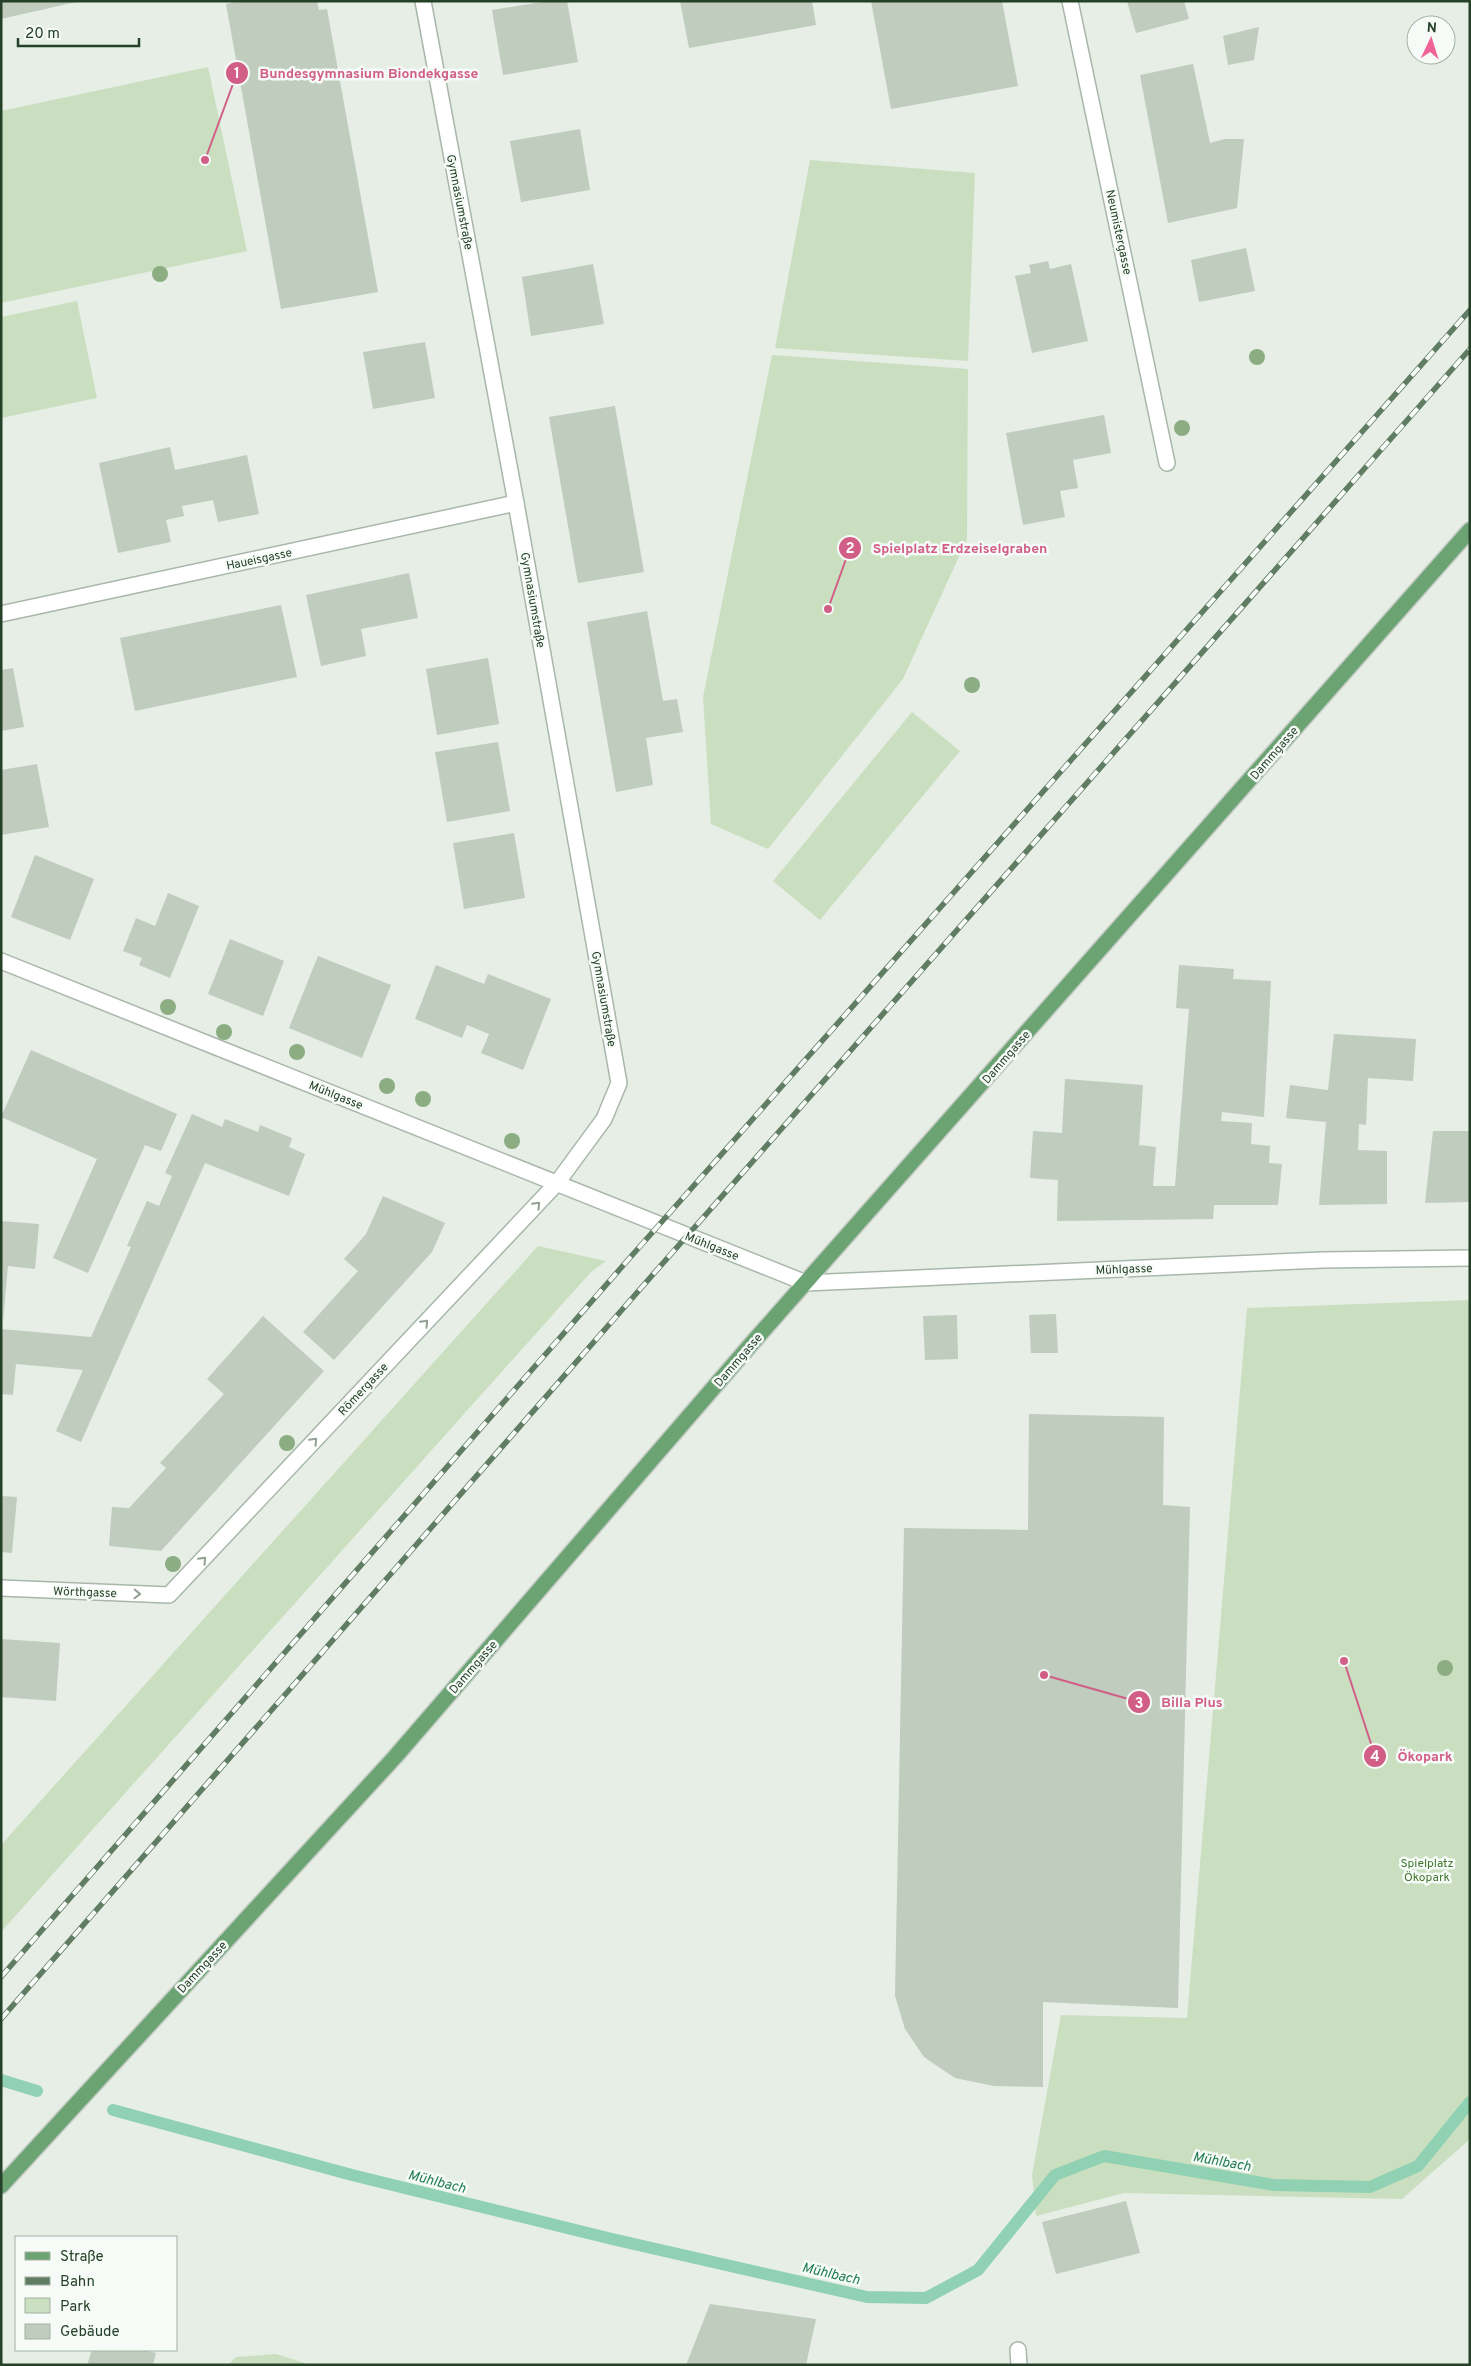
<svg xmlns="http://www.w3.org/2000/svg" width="1471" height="2366" viewBox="0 0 1471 2366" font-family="Overpass,sans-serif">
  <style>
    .green { fill: #cadfc0 }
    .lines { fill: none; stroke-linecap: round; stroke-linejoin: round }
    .stream { stroke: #90d1b3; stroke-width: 12 }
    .building { fill: #bfccbe }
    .minor-casing { stroke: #a8b7a9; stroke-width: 18 }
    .major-casing { stroke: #c2cac3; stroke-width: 18 }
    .minor { stroke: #fff; stroke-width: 15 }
    .major { stroke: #6ba372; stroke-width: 15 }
    .rail-casing { stroke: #607c63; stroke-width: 5.5 }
    .rail { stroke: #f7fbf7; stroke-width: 4; stroke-dasharray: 11; stroke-linecap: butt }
    .tree { fill: #8bad81 }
    .oneway { stroke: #92a094 }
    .labels { text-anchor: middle; stroke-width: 5; stroke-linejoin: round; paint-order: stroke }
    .street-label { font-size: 12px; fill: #254128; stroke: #f7fbf7 }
    .park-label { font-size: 12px; fill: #40772f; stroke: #f7fbf7 }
    .water-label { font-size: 14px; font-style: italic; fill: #1f7c52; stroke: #f7fbf7 }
    .leader { fill: none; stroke: #d15e86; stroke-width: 2 }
    .callout-dot { fill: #d15e86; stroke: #f7fbf7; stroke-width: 2 }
    .mark-label { font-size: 15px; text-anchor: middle; font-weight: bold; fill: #fff }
    .callout-label { font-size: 14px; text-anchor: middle; font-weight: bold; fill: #d15e86; stroke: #f7fbf7; stroke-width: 5; stroke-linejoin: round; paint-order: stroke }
  </style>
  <rect width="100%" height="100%" fill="#e6eee6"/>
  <g class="green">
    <polygon points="208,67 247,251 1,303 1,111"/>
    <polygon points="810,160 975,173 968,361 775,348"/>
    <polygon points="77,301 97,398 1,418 1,317"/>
    <polygon points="772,355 968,369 967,539 903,679 768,849 711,824 703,697"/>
    <polygon points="912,712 960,751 820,920 773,881"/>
    <polygon points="538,1246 606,1261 591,1272 1,1932 1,1845"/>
    <polygon points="1470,1300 1470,2139 1402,2199 1124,2193 1036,2216 1032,2175 1061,2015 1187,2018 1247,1308"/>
    <polygon points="276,2354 311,2365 228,2365 236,2357"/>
  </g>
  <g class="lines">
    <g class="stream">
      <polyline points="1,2080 37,2091"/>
      <polyline points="113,2110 352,2175 612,2239 867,2297 926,2298 978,2270 1055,2175 1104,2156 1274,2185 1370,2187 1418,2166 1470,2102"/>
    </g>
  </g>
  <g class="building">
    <polygon points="1,1 76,1 76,2 1,19"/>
    <polygon points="241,1 317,1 319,10 327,9 378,292 281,309 226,4"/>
    <polygon points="548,1 567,1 578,62 503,75 492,10"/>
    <polygon points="680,1 812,1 816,25 689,48"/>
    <polygon points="871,1 1002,1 1018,86 891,109"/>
    <polygon points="1127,1 1184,1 1189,19 1136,33"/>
    <polygon points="1259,27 1254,60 1228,65 1223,36"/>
    <polygon points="1193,64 1210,143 1225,139 1244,139 1237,208 1168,223 1140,75"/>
    <polygon points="580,129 590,190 521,202 510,141"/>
    <polygon points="1246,248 1255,291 1199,302 1191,260"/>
    <polygon points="1048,261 1050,269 1071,264 1088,341 1032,353 1015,276 1031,273 1029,265"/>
    <polygon points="593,264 604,324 531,336 522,277"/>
    <polygon points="425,342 435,398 373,409 363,352"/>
    <polygon points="615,406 644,572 578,583 549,417"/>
    <polygon points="1104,415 1111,453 1073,460 1078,488 1060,491 1065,517 1023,525 1006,433"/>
    <polygon points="170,447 175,470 247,455 259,514 218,522 213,500 182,506 184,516 166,520 171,542 118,553 99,463"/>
    <polygon points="409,573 418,618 361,629 366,656 321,666 306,595"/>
    <polygon points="281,605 297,677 135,711 120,638"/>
    <polygon points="647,611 663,701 677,699 683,732 646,738 653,785 616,792 587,622"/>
    <polygon points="488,658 499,724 437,735 426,669"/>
    <polygon points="13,668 24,727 1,731 1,670"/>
    <polygon points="498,742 510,811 447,822 435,752"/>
    <polygon points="37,764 49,827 1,835 1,770"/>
    <polygon points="514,833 525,898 464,909 453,843"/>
    <polygon points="35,855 94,879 70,940 11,917"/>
    <polygon points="168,893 199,906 170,978 139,965 142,958 123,951 136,918 155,926"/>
    <polygon points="230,939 284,961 263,1016 208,994"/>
    <polygon points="318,956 391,985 362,1058 289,1028"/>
    <polygon points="436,965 484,984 488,974 551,999 523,1070 481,1053 489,1034 467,1025 462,1038 415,1019"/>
    <polygon points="1179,965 1234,969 1233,979 1271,981 1264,1117 1222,1112 1221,1121 1252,1123 1251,1144 1270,1146 1269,1163 1282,1164 1278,1205 1214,1205 1213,1219 1057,1221 1058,1180 1030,1178 1033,1131 1062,1133 1065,1079 1143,1085 1139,1145 1156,1147 1153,1186 1175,1186 1189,1009 1176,1008"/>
    <polygon points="1334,1034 1416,1039 1413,1081 1368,1078 1366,1125 1359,1124 1358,1150 1387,1151 1387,1204 1319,1205 1326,1122 1286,1118 1290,1085 1328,1090"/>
    <polygon points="31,1050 177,1114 161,1151 145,1145 88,1273 53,1258 97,1159 1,1117"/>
    <polygon points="192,1114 222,1127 225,1119 258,1132 260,1125 292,1138 289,1147 305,1154 289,1196 205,1163 81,1442 56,1431 83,1370 16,1364 13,1395 1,1394 1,1329 91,1337 131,1247 127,1246 147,1201 159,1206 172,1176 165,1173"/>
    <polygon points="1433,1131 1470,1131 1470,1202 1425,1203"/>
    <polygon points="383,1196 445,1223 432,1252 334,1360 303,1332 358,1271 344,1259 366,1234"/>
    <polygon points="1,1221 39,1224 35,1269 8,1266 3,1321"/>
    <polygon points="1056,1314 1058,1353 1031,1353 1029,1315"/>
    <polygon points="957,1315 958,1359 925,1360 923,1316"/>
    <polygon points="263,1316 324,1371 161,1551 109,1546 112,1507 129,1508 166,1468 160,1463 224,1394 207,1379"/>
    <polygon points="1029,1414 1164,1417 1163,1505 1190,1507 1178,2008 1043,2002 1043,2087 994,2086 955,2078 924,2057 905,2029 895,1996 904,1528 1028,1530"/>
    <polygon points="1,1496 17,1497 12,1553 1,1552"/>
    <polygon points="1,1639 60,1643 56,1701 1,1697"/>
    <polygon points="1126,2201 1140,2253 1056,2274 1042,2222"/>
    <polygon points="710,2304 816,2319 806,2365 686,2365"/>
    <polygon points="92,2350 143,2350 156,2353 153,2365 87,2365"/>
  </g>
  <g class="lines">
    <g class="minor-casing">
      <g id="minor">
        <polyline points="1070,1 1167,463"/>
        <polyline points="1,614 516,503"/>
        <polyline points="1,961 806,1283 1323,1260 1470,1258"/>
        <polyline points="1,1588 169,1595 557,1183 604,1119 619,1083 516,503 423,1"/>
        <polyline points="1018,2350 1019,2365"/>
      </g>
    </g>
    <g class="major-casing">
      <polyline id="major" points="1,2186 395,1757 753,1342 1470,530"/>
    </g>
    <use href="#minor" class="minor"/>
    <use href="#major" class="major"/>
    <g class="rail-casing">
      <g id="rail">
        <polyline points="1,1977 627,1261 1470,310"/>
        <polyline points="1,2019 656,1271 1470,349"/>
      </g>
    </g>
    <use href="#rail" class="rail"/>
  </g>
  <g class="tree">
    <circle cx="160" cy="274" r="8"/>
    <circle cx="1257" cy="357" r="8"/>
    <circle cx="1182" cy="428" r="8"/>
    <circle cx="972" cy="685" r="8"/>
    <circle cx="168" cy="1007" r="8"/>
    <circle cx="224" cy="1032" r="8"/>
    <circle cx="297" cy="1052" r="8"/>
    <circle cx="387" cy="1086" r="8"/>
    <circle cx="423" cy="1099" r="8"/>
    <circle cx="512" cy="1141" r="8"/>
    <circle cx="287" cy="1443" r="8"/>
    <circle cx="173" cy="1564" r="8"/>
    <circle cx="1445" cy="1668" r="8"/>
  </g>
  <defs><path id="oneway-chevron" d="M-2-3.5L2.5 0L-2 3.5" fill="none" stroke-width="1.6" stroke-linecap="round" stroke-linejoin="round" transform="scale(1.25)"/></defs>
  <g class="oneway">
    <use href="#oneway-chevron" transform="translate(537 1205) rotate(-47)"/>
    <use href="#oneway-chevron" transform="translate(425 1323) rotate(-47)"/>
    <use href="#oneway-chevron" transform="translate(314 1441) rotate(-47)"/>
    <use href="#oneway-chevron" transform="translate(203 1560) rotate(-47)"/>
    <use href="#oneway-chevron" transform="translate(137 1594) rotate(2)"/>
  </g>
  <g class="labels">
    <g class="street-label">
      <text transform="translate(460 202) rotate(79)" y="4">Gymnasiumstraße</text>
      <text transform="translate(1119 232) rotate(78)" y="4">Neumistergasse</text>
      <text transform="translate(259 559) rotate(-12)" y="4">Haueisgasse</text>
      <text transform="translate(533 600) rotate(80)" y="4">Gymnasiumstraße</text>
      <text transform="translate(1274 753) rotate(-49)" y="4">Dammgasse</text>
      <text transform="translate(604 999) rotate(80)" y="4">Gymnasiumstraße</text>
      <text transform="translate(1006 1057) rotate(-49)" y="4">Dammgasse</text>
      <text transform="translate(336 1095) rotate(22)" y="4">Mühlgasse</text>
      <text transform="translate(712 1246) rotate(22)" y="4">Mühlgasse</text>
      <text transform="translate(1124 1269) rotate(-2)" y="4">Mühlgasse</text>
      <text transform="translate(738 1360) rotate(-49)" y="4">Dammgasse</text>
      <text transform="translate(363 1389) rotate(-47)" y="4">Römergasse</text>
      <text transform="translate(85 1592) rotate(2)" y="4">Wörthgasse</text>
      <text transform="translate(473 1667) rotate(-49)" y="4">Dammgasse</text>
      <text transform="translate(202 1967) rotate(-47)" y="4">Dammgasse</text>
    </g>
    <g class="park-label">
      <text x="1427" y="1867">Spielplatz<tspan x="1427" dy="14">Ökopark</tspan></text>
    </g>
    <g class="water-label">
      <text transform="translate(1222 2161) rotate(10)" y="5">Mühlbach</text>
      <text transform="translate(437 2181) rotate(14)" y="5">Mühlbach</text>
      <text transform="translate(831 2273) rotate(13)" y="5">Mühlbach</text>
    </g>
  </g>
  <path class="leader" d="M205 160L237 73M828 609L850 548M1044 1675L1139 1702M1344 1661L1375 1756"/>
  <g class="callout-dot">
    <circle cx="205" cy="160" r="5"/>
    <circle cx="828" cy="609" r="5"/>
    <circle cx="1044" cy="1675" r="5"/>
    <circle cx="1344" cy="1661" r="5"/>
    <circle cx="237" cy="73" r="12"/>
    <circle cx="850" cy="548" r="12"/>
    <circle cx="1139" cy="1702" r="12"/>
    <circle cx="1375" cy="1756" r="12"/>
  </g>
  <g class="mark-label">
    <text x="237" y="78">1</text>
    <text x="850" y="553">2</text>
    <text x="1139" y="1708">3</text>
    <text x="1375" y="1761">4</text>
  </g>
  <g class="callout-label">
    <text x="369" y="78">Bundesgymnasium Biondekgasse</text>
    <text x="960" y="553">Spielplatz Erdzeiselgraben</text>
    <text x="1192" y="1707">Billa Plus</text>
    <text x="1425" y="1761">Ökopark</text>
  </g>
  <rect width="1471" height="2366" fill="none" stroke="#254128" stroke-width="5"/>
  <rect x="15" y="2236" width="162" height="115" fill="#f7fbf7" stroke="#a3b1a4"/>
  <rect x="25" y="2252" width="25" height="8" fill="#6ba372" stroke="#a3b1a4"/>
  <text x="60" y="2261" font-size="15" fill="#254128">Straße</text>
  <rect x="25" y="2277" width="25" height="8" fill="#607c63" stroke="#a3b1a4"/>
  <text x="60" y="2286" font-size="15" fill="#254128">Bahn</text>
  <rect x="25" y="2298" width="25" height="15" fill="#cadfc0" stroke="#a3b1a4"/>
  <text x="60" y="2311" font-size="15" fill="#254128">Park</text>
  <rect x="25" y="2324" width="25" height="15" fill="#bfccbe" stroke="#a3b1a4"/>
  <text x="60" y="2336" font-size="15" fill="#254128">Gebäude</text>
  <g transform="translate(1431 40) rotate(4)"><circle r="24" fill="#f7fbf7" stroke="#a3b1a4"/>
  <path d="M0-4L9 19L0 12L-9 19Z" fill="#ef6397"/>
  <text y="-8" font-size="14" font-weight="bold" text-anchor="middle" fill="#254128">N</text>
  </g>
  <path d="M18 38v8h121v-8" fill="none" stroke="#254128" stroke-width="2.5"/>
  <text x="25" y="38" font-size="15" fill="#254128" stroke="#f7fbf7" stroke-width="4" paint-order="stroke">20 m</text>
</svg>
